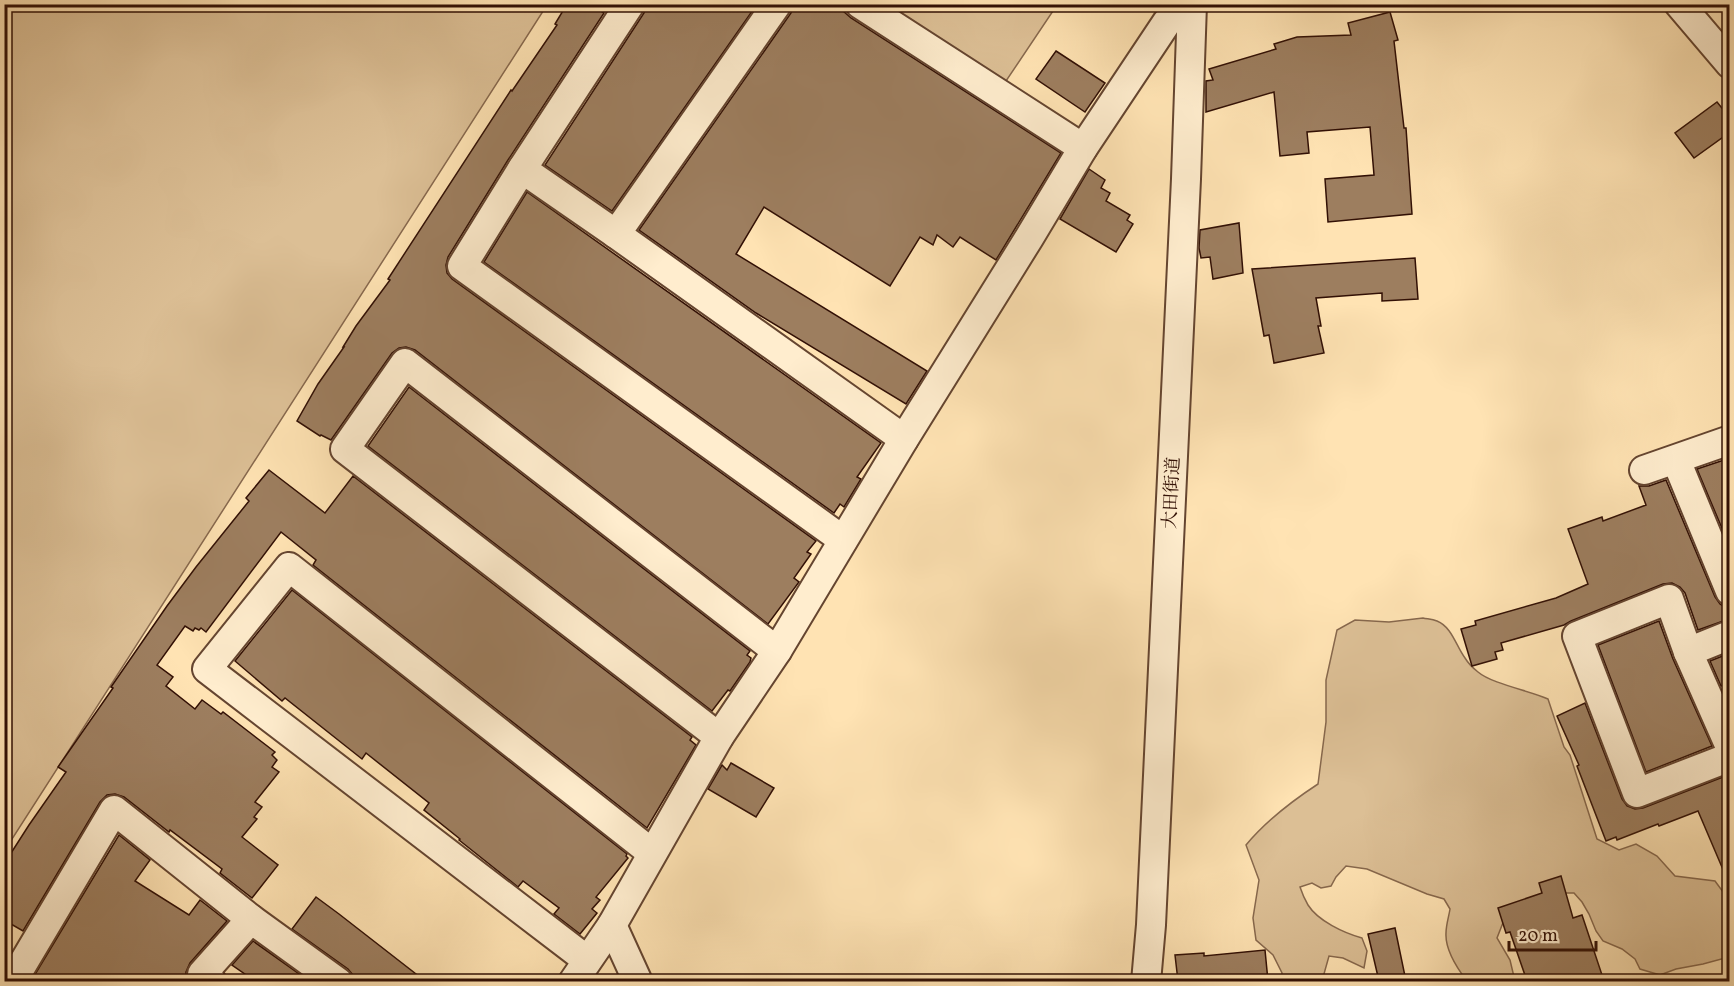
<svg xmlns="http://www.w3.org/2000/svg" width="1734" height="986" viewBox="0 0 1734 986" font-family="Vollkorn,'Noto Serif JP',serif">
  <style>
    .green { fill: #dcbf95; stroke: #87684d; stroke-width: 1.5 }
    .building { fill: #9d7e5f; stroke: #321005; stroke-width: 1.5 }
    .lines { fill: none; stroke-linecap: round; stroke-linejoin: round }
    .street-casing { stroke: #654530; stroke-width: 32 }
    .street { stroke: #ffedce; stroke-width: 28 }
    .labels { text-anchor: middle; stroke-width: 6; stroke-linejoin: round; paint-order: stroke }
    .street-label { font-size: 18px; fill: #321005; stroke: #ffedce }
  </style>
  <rect width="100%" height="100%" fill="#ffe3b3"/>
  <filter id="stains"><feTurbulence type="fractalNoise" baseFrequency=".00333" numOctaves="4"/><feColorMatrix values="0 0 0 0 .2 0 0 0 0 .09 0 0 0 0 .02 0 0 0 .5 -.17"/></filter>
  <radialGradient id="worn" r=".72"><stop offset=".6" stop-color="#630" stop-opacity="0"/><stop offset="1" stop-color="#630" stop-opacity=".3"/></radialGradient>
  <g class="green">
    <polygon points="5,4 547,5 5,850 4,5"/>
    <polygon points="878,5 1057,5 1004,84"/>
    <path d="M1423 618C1427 619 1432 619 1437 621 1452 627 1456 646 1465 658 1468 663 1473 668 1478 672 1492 684 1531 691 1548 699L1564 747 1570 755 1597 839 1619 850 1636 844 1657 856 1675 876 1715 881 1729 900V957L1703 964 1676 969 1660 975 1640 969 1635 959 1622 949 1603 941 1596 931 1589 914 1582 902 1574 893H1555L1506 915 1497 938 1510 960 1515 981H1467C1457 968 1445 950 1446 933 1446 925 1449 916 1450 909L1444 899 1427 894 1367 869 1346 866 1336 877 1331 886 1321 888 1312 883 1300 887C1302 893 1305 900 1308 905 1318 921 1344 933 1362 938L1367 951 1364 968 1343 958 1329 956 1322 981H1281L1282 973 1273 955 1256 940 1253 918 1259 880 1246 845C1266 821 1292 801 1318 784L1326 722V680L1337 630 1355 620 1389 622Z"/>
  </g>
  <g class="building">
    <polygon points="567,4 590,4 604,13 508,160 448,257 446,265 447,273 452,279 816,541 807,552 811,554 794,578 799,582 768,624 415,350 406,347 399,348 392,353 331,440 321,435 320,436 297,421 318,384 344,347 343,347 356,326 390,280 388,279 511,90 512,91 557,25 555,24"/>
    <polygon points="646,4 745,4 753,10 612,211 545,165 644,13"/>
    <polygon points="793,4 835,4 851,18 1061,153 996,260 960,237 953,247 937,235 933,245 920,237 890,286 764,207 736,254 927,371 906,404 756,313 639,230 791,13"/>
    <polygon points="1390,12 1398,40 1394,41 1404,128 1406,128 1412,214 1328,222 1325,179 1374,175 1370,127 1307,132 1309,153 1280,156 1274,92 1206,112 1206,81 1213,80 1209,69 1276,49 1274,44 1297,37 1351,35 1348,23"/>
    <polygon points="1056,51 1105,83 1085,112 1036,79"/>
    <polygon points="1717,102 1730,118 1730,132 1694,158 1675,133"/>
    <polygon points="1089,169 1105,180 1101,188 1110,193 1106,201 1130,215 1127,220 1133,224 1116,252 1060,219"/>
    <polygon points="527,192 881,443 857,477 861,479 844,507 840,504 834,513 484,262"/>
    <polygon points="1239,223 1243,273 1213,279 1210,257 1201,258 1199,248 1200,230"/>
    <polygon points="1415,258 1418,299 1382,301 1382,293 1316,298 1321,326 1318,326 1324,353 1274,363 1269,335 1264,336 1252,269"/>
    <polygon points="409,387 750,651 747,655 751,658 750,662 730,691 728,690 712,711 368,446"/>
    <polygon points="1730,458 1730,544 1729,545 1697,469"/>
    <polygon points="269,470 325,513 353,476 692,737 690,740 696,745 647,828 313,565 316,560 281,532 206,632 201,628 199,630 195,628 193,631 185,626 157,665 173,677 166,686 195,709 202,700 221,714 223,712 275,752 272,755 277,760 272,767 279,772 255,802 262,807 254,817 257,819 242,837 278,865 252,898 220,873 222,869 170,830 169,832 124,797 115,794 107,795 100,802 23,931 4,920 4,864 29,825 66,772 58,767 113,688 111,687 167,606 196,567 249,501 246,498"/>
    <polygon points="1666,480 1715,597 1720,604 1723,606 1729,619 1698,630 1685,593 1680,587 1672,583 1663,584 1571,621 1564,625 1501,643 1503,650 1495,652 1497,659 1472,666 1461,629 1476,625 1475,621 1556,598 1588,584 1568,529 1602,517 1603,521 1646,505 1639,486 1649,486"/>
    <polygon points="292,590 627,854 626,856 628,858 596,897 600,900 592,909 597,913 580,934 554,914 559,908 523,881 518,887 459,840 460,839 424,810 429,803 366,753 362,759 285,698 282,701 235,661"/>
    <polygon points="1659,621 1673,659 1712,746 1646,772 1598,645"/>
    <polygon points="1730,653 1730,682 1721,686 1710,661"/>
    <polygon points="1585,703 1622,799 1627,806 1635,809 1643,808 1723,777 1730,793 1730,886 1698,811 1659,826 1658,824 1617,840 1616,837 1606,841 1577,766 1579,765 1557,716"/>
    <polygon points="731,763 774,788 756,817 708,789 722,765 727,770"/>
    <polygon points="119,835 150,860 135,881 189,915 200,900 227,921 190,963 186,972 186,981 31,981"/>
    <polygon points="1561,876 1573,918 1582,915 1604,981 1527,981 1510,932 1506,933 1498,908 1542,893 1539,883"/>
    <polygon points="316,897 339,914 425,981 354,981 353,975 348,969 292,929"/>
    <polygon points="1395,928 1406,981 1379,981 1368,934"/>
    <polygon points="253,941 309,981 255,981 232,965"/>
    <polygon points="1265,950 1268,981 1178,981 1175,955 1204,953 1204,956"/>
  </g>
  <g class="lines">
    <g class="street-casing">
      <g id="street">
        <polyline points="630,4 522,169 616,234 904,439"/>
        <polyline points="860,4 1083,148"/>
        <polyline points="1679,4 1730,64"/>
        <polyline points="522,169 462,266 843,540"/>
        <polyline points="616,234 777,4"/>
        <polyline points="1676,460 1730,591"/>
        <polyline points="1644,470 1730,440"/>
        <polyline points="1730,635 1688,652 1730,747"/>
        <polyline points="1688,652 1669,599 1577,636 1637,793 1730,757"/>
        <polyline points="719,737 345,449 405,363 777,651"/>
        <polyline points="612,925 638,982"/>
        <polyline points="587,960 207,669 289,567 652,853"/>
        <polyline points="12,982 114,810 251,919"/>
        <polyline points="212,982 202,974 251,919 338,982"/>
        <polyline points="573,982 612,925 719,737 777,651 904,439 1029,238 1083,148 1167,22 1191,7"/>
        <polyline points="1146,982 1151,925 1186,179 1192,4"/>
      </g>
    </g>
    <use href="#street" class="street"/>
  </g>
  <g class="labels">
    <g class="street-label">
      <text transform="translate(1171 493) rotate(-87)" y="6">大田街道</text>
    </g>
  </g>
  <rect width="1734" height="986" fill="none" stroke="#ffe3b3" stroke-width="24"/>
  <rect x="6" y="6" width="1722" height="974" fill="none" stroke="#321005" stroke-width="3"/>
  <rect x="12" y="12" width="1710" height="962" fill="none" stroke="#321005" stroke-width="1.5"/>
  <path d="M1509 941v9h87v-9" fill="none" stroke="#321005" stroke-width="3"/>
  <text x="1518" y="941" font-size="18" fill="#321005" stroke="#ffedce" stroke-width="4.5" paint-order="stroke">20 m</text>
  <rect width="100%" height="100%" filter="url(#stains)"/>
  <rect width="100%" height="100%" fill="url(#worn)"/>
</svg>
